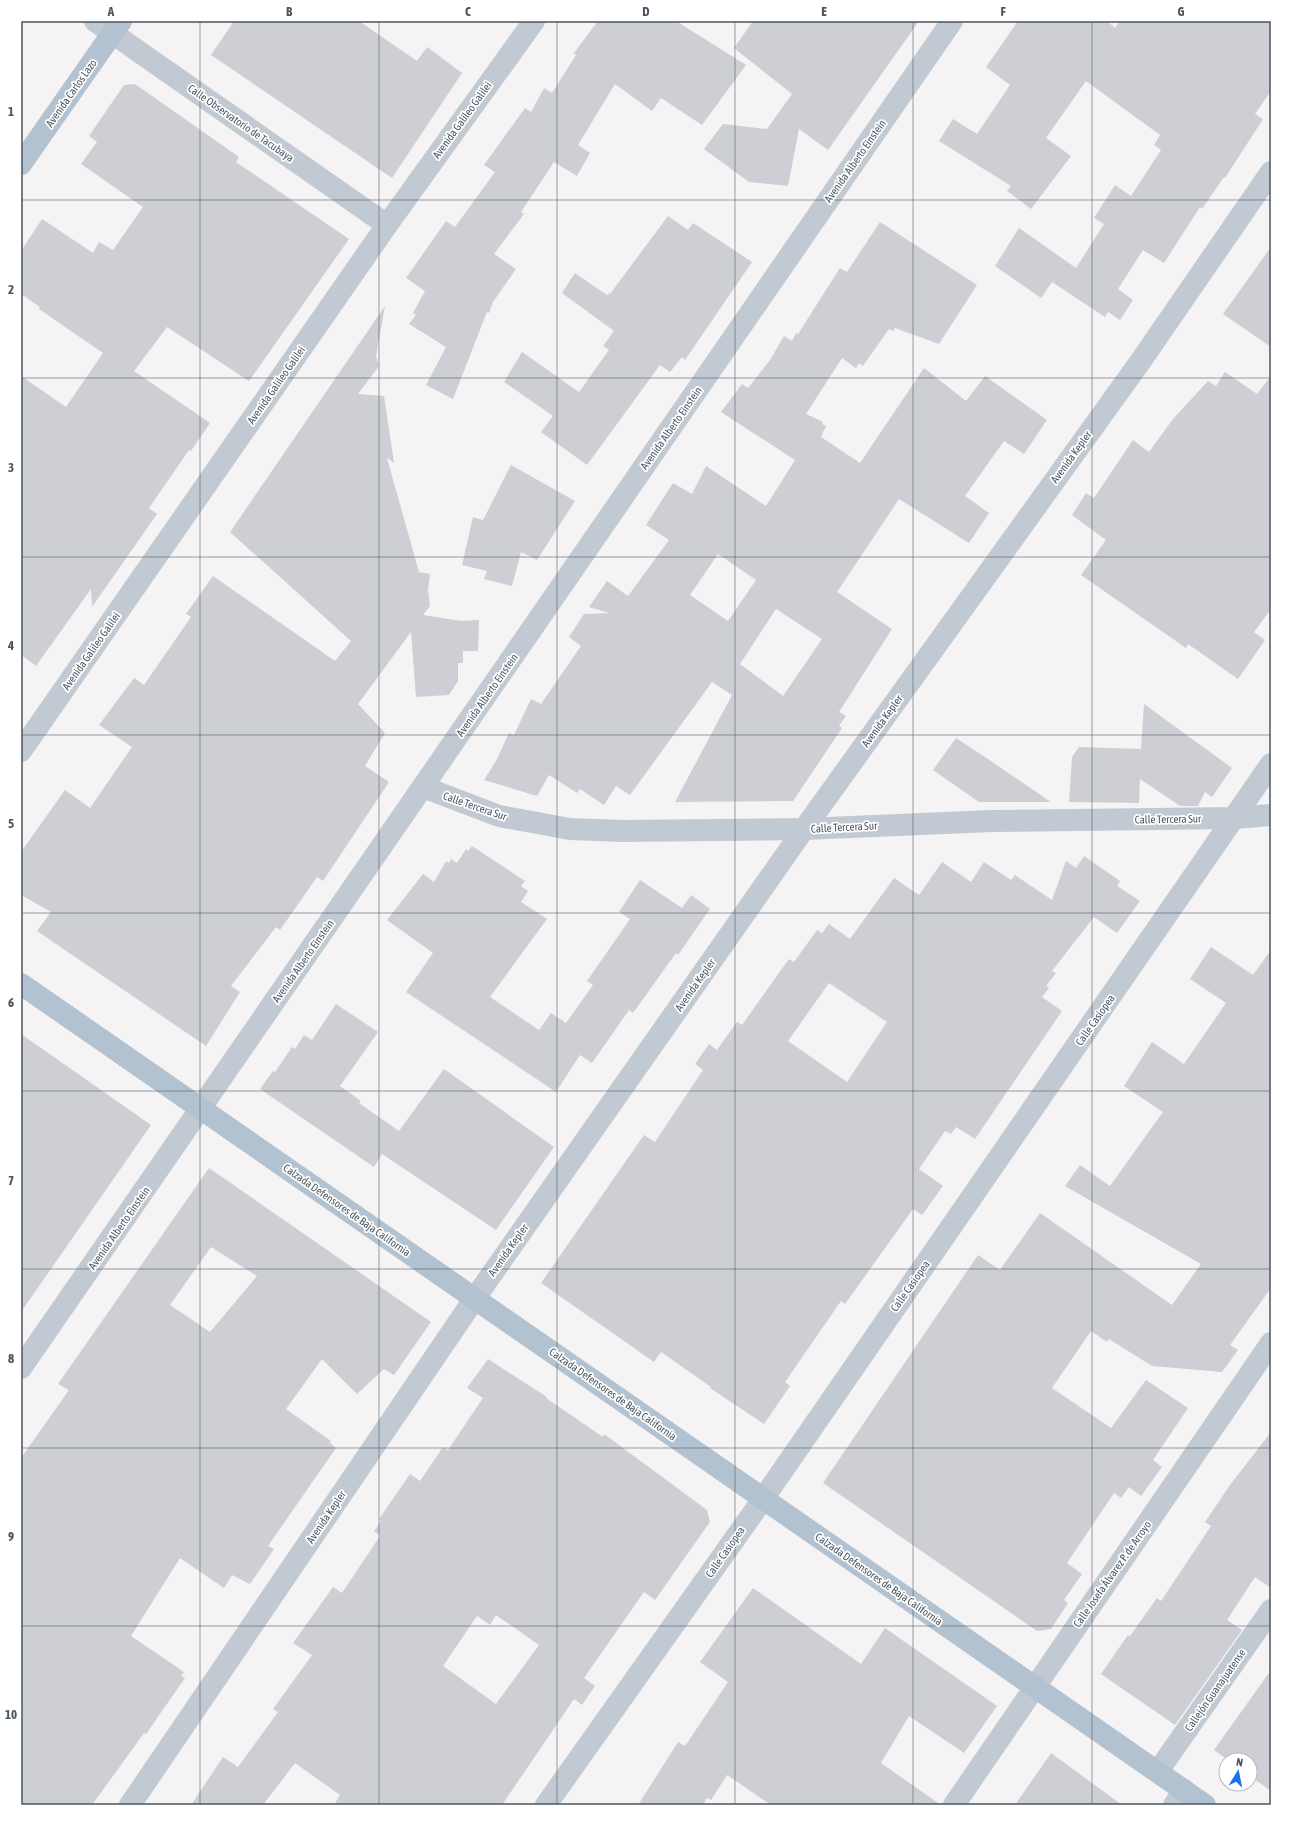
<svg xmlns="http://www.w3.org/2000/svg" width="1292" height="1826" viewBox="0 0 1292 1826" font-family="'Asap Condensed',sans-serif">
  <style>
    .building { fill: #cdcfd5; fill-rule: evenodd }
    .lines { fill: none; stroke-linecap: round; stroke-linejoin: round }
    .minor { stroke: #c1cad2; stroke-width: 22 }
    .major { stroke: #b3c2d1; stroke-width: 22 }
    .grid { fill: none; stroke: #4a5661; stroke-width: 1; stroke-opacity: 0.55 }
    .labels { text-anchor: middle; stroke-width: 3.5; stroke-linejoin: round; paint-order: stroke }
    .street-label { font-size: 11px; fill: #4a5661; stroke: #fff }
    .neatline { fill: none; stroke: #4a5661; stroke-width: 1.5 }
    .grid-label { font-size: 13px; text-anchor: middle; font-weight: bold; fill: #4a5661 }
  </style>
  <rect width="100%" height="100%" fill="#f5f3f3"/>
  <g class="building">
    <polygon points="234,21 359,21 417,61 427,47 462,73 392,178 211,55"/>
    <polygon points="598,21 676,21 746,65 702,125 661,98 652,111 615,84 578,145 590,153 577,176 554,162 521,212 524,214 494,254 516,269 493,302 489,313 487,312 453,399 426,385 446,347 409,324 416,315 413,313 425,291 406,278 446,221 455,227 495,172 484,165 525,108 531,112 544,88 552,93 576,55 574,53"/>
    <polygon points="753,21 919,21 828,150 799,129 788,186 749,182 704,149 723,124 767,129 792,94 734,48"/>
    <polygon points="1018,21 1107,21 1115,28 1120,21 1271,21 1271,91 1255,114 1263,119 1225,178 1224,177 1202,209 1200,207 1164,263 1143,250 1118,289 1133,300 1120,320 1108,312 1105,317 1052,282 1041,298 995,266 1019,228 1076,268 1104,224 1094,218 1115,185 1131,196 1161,150 1154,145 1160,135 1086,81 1046,138 1071,156 1031,209 1007,191 1011,186 939,141 953,119 977,134 1010,85 986,67"/>
    <polygon points="135,84 239,157 236,162 349,239 249,381 167,327 134,371 210,423 191,451 189,450 149,508 157,514 92,607 91,589 36,666 21,655 21,376 66,407 103,353 39,309 40,307 21,294 21,251 42,219 93,253 99,242 113,250 143,207 81,164 97,142 89,136 124,85"/>
    <polygon points="668,216 688,230 693,223 752,262 685,360 682,357 670,372 660,365 587,465 541,432 553,416 504,382 522,352 579,392 609,350 603,346 614,331 562,293 575,273 607,295 609,293 610,294"/>
    <path d="M880 222 977 285 939 344 895 328 893 331 889 329 863 366 859 363 856 368 842 358 806 414 823 422 822 424 826 426 821 437 860 463 924 368 966 401 985 376 1047 420 1024 454 1004 441 965 496 989 513 969 543 899 499 837 592 892 629 839 712 846 716 839 726 842 728 793 801 675 802 732 695 712 682 630 795 616 786 604 805 580 789 577 793 549 775 537 796 484 780 496 761 509 733 514 735 531 699 541 704 581 646 569 637 584 614 609 613 589 607 607 581 628 596 669 540 646 525 673 483 692 494 706 466 766 506 795 460 721 412 742 384 748 388 770 360 784 336 792 341 796 333 798 334 840 268 847 272ZM718 554 756 580 728 621 690 595ZM776 609 822 639 783 696 740 664Z"/>
    <polygon points="1271,247 1271,347 1223,314"/>
    <polygon points="385,306 376,356 379,366 358,394 384,396 394,463 387,458 419,572 430,574 428,590 430,606 423,615 461,621 479,620 478,651 463,651 463,663 458,663 458,681 449,695 416,697 411,632 358,704 385,733 365,766 389,782 323,881 317,877 280,930 276,927 231,986 240,992 206,1046 37,931 51,912 21,895 21,852 65,790 90,808 132,747 99,725 134,678 144,685 191,617 186,614 213,576 335,661 351,641 230,532"/>
    <polygon points="1225,372 1257,394 1271,376 1271,609 1254,632 1265,640 1238,679 1188,644 1186,648 1081,575 1106,540 1072,515 1086,493 1094,498 1133,440 1149,452 1173,419 1208,381 1216,386"/>
    <polygon points="511,465 575,501 537,560 521,552 512,586 484,579 487,571 462,565 473,517 483,520"/>
    <polygon points="1144,704 1232,768 1212,797 1205,792 1198,806 1180,806 1140,779 1139,803 1069,802 1072,757 1079,747 1141,749"/>
    <polygon points="956,738 982,755 1051,802 979,802 933,770"/>
    <polygon points="472,846 525,881 521,886 528,891 521,902 547,919 490,997 539,1030 551,1013 566,1023 593,985 587,981 630,919 619,912 640,880 682,908 691,895 710,909 678,955 676,953 633,1013 629,1010 592,1063 580,1055 556,1092 406,992 433,953 387,920 423,874 434,882 446,861 449,863 451,859 457,863 466,849 468,851"/>
    <path d="M1084 856 1120 881 1117 886 1140 901 1117 933 1094 917 1052 971 1056 973 1046 986 1049 988 1042 997 1062 1011 975 1139 956 1127 951 1134 945 1131 919 1169 943 1186 922 1215 913 1209 845 1304 841 1301 785 1382 790 1386 764 1424 710 1388 711 1387 661 1352 654 1362 541 1283 644 1135 655 1142 703 1070 695 1064 709 1044 717 1050 737 1022 742 1025 786 963 789 959 794 962 817 930 822 933 829 924 850 939 894 878 919 895 942 862 971 882 984 862 1011 880 1015 875 1052 900 1066 861 1076 868ZM829 983 887 1022 847 1082 788 1041Z"/>
    <polygon points="1211,947 1253,975 1271,950 1271,1288 1230,1345 1238,1350 1222,1372 1152,1366 1109,1339 1107,1342 1091,1331 1052,1388 1111,1428 1146,1380 1188,1408 1153,1460 1162,1467 1141,1496 1129,1487 1121,1498 1114,1493 1067,1563 1082,1574 1064,1600 1068,1603 1051,1629 1037,1631 823,1483 978,1255 1000,1270 1040,1213 1172,1305 1201,1264 1065,1186 1080,1165 1110,1186 1163,1112 1124,1086 1152,1042 1184,1064 1226,1003 1190,979"/>
    <polygon points="336,1004 378,1032 340,1086 361,1101 359,1103 399,1131 444,1069 554,1147 496,1230 382,1154 374,1167 260,1089 273,1071 275,1072 292,1047 295,1049 304,1035 312,1040"/>
    <polygon points="21,1034 151,1125 21,1312"/>
    <path d="M209 1168 431 1322 394 1375 384 1369 357 1394 322 1359 286 1409 331 1441 330 1443 336 1448 268 1546 274 1549 250 1584 232 1575 224 1588 180 1558 131 1636 184 1672 181 1676 185 1678 146 1734 144 1733 92 1805H21V1458L69 1390 58 1384ZM211 1247 257 1276 210 1332 170 1305Z"/>
    <path d="M488 1359 547 1397 546 1398 603 1437 604 1434 707 1510 710 1522 655 1600 644 1592 584 1678 595 1686 582 1705 574 1699 502 1805H334L340 1795 295 1763 263 1805H191L223 1757 238 1767 278 1712 273 1709 312 1655 293 1643 333 1587 342 1593 380 1536 374 1531 381 1521 379 1519 410 1474 420 1481 443 1447 448 1450 483 1398 467 1388ZM496 1615 539 1645 496 1704 443 1666 477 1616 490 1625Z"/>
    <polygon points="1271,1432 1271,1588 1255,1577 1227,1620 1242,1630 1175,1725 1101,1674 1128,1635 1130,1636 1157,1598 1161,1601 1211,1526 1205,1522 1230,1485"/>
    <polygon points="753,1588 861,1664 885,1628 997,1706 964,1753 909,1716 881,1763 941,1805 771,1805 727,1775 711,1800 707,1798 703,1805 638,1805 678,1742 685,1746 728,1682 700,1662"/>
    <polygon points="1271,1670 1271,1791 1250,1776 1250,1760 1228,1760 1214,1750"/>
    <polygon points="1051,1753 1122,1805 1015,1805"/>
  </g>
  <g class="lines">
    <g class="minor">
      <polyline points="95,21 387,225"/>
      <polyline points="21,751 387,225 534,21"/>
      <polyline points="423,787 499,816 570,829 623,831 804,829 992,821 1234,818 1271,815"/>
      <polyline points="21,1368 952,21"/>
      <polyline points="1158,1771 1271,1610"/>
      <polyline points="130,1805 475,1298 804,829 1140,362 1271,172"/>
      <polyline points="546,1805 763,1499 1271,764"/>
      <polyline points="954,1805 1271,1343"/>
      <polyline points="1174,1805 1184,1790"/>
    </g>
    <g class="major">
      <polyline points="21,164 121,21"/>
      <polyline points="21,984 1205,1805"/>
    </g>
  </g>
  <path class="grid" d="M200 21V1805M379 21V1805M557 21V1805M735 21V1805M913 21V1805M1092 21V1805M21 200H1271M21 378H1271M21 557H1271M21 735H1271M21 913H1271M21 1091H1271M21 1269H1271M21 1448H1271M21 1626H1271"/>
  <g class="labels">
    <g class="street-label">
      <text transform="translate(71 93) rotate(-55)" y="4">Avenida Carlos Lazo</text>
      <text transform="translate(462 120) rotate(-54)" y="4">Avenida Galileo Galilei</text>
      <text transform="translate(241 123) rotate(35)" y="4">Calle Observatorio de Tacubaya</text>
      <text transform="translate(855 161) rotate(-55)" y="4">Avenida Alberto Einstein</text>
      <text transform="translate(276 385) rotate(-55)" y="4">Avenida Galileo Galilei</text>
      <text transform="translate(671 428) rotate(-55)" y="4">Avenida Alberto Einstein</text>
      <text transform="translate(1071 457) rotate(-54)" y="4">Avenida Kepler</text>
      <text transform="translate(91 651) rotate(-55)" y="4">Avenida Galileo Galilei</text>
      <text transform="translate(487 695) rotate(-55)" y="4">Avenida Alberto Einstein</text>
      <text transform="translate(882 721) rotate(-54)" y="4">Avenida Kepler</text>
      <text transform="translate(475 806) rotate(19)" y="4">Calle Tercera Sur</text>
      <text transform="translate(1168 819) rotate(-1)" y="4">Calle Tercera Sur</text>
      <text transform="translate(844 827) rotate(-3)" y="4">Calle Tercera Sur</text>
      <text transform="translate(303 961) rotate(-55)" y="4">Avenida Alberto Einstein</text>
      <text transform="translate(695 985) rotate(-55)" y="4">Avenida Kepler</text>
      <text transform="translate(1095 1020) rotate(-55)" y="4">Calle Casiopea</text>
      <text transform="translate(347 1210) rotate(35)" y="4">Calzada Defensores de Baja California</text>
      <text transform="translate(119 1228) rotate(-55)" y="4">Avenida Alberto Einstein</text>
      <text transform="translate(508 1250) rotate(-55)" y="4">Avenida Kepler</text>
      <text transform="translate(910 1286) rotate(-55)" y="4">Calle Casiopea</text>
      <text transform="translate(613 1394) rotate(35)" y="4">Calzada Defensores de Baja California</text>
      <text transform="translate(326 1517) rotate(-56)" y="4">Avenida Kepler</text>
      <text transform="translate(725 1552) rotate(-55)" y="4">Calle Casiopea</text>
      <text transform="translate(1112 1574) rotate(-55)" y="4">Calle Josefa Álvarez P. de Arroyo</text>
      <text transform="translate(879 1579) rotate(35)" y="4">Calzada Defensores de Baja California</text>
      <text transform="translate(1215 1690) rotate(-55)" y="4">Callejón Guanajuatense</text>
    </g>
  </g>
  <rect width="1292" height="1826" fill="none" stroke="#ffffff" stroke-width="44"/>
  <g transform="translate(1238 1772) rotate(10)"><circle r="19" fill="#ffffff" stroke="#b7bbc0"/>
  <path d="M0-3L7 15L0 10L-7 15Z" fill="#1a73e8"/>
  <text y="-6" font-size="11" font-weight="bold" text-anchor="middle" fill="#4a5661">N</text>
  </g>
  <rect x="22" y="22" width="1248" height="1782" class="neatline"/>
  <g class="grid-label">
    <text x="111" y="16">A</text>
    <text x="289" y="16">B</text>
    <text x="468" y="16">C</text>
    <text x="646" y="16">D</text>
    <text x="824" y="16">E</text>
    <text x="1003" y="16">F</text>
    <text x="1181" y="16">G</text>
    <text x="11" y="116">1</text>
    <text x="11" y="294">2</text>
    <text x="11" y="472">3</text>
    <text x="11" y="650">4</text>
    <text x="11" y="828">5</text>
    <text x="11" y="1007">6</text>
    <text x="11" y="1185">7</text>
    <text x="11" y="1363">8</text>
    <text x="11" y="1541">9</text>
    <text x="11" y="1719">10</text>
  </g>
</svg>
